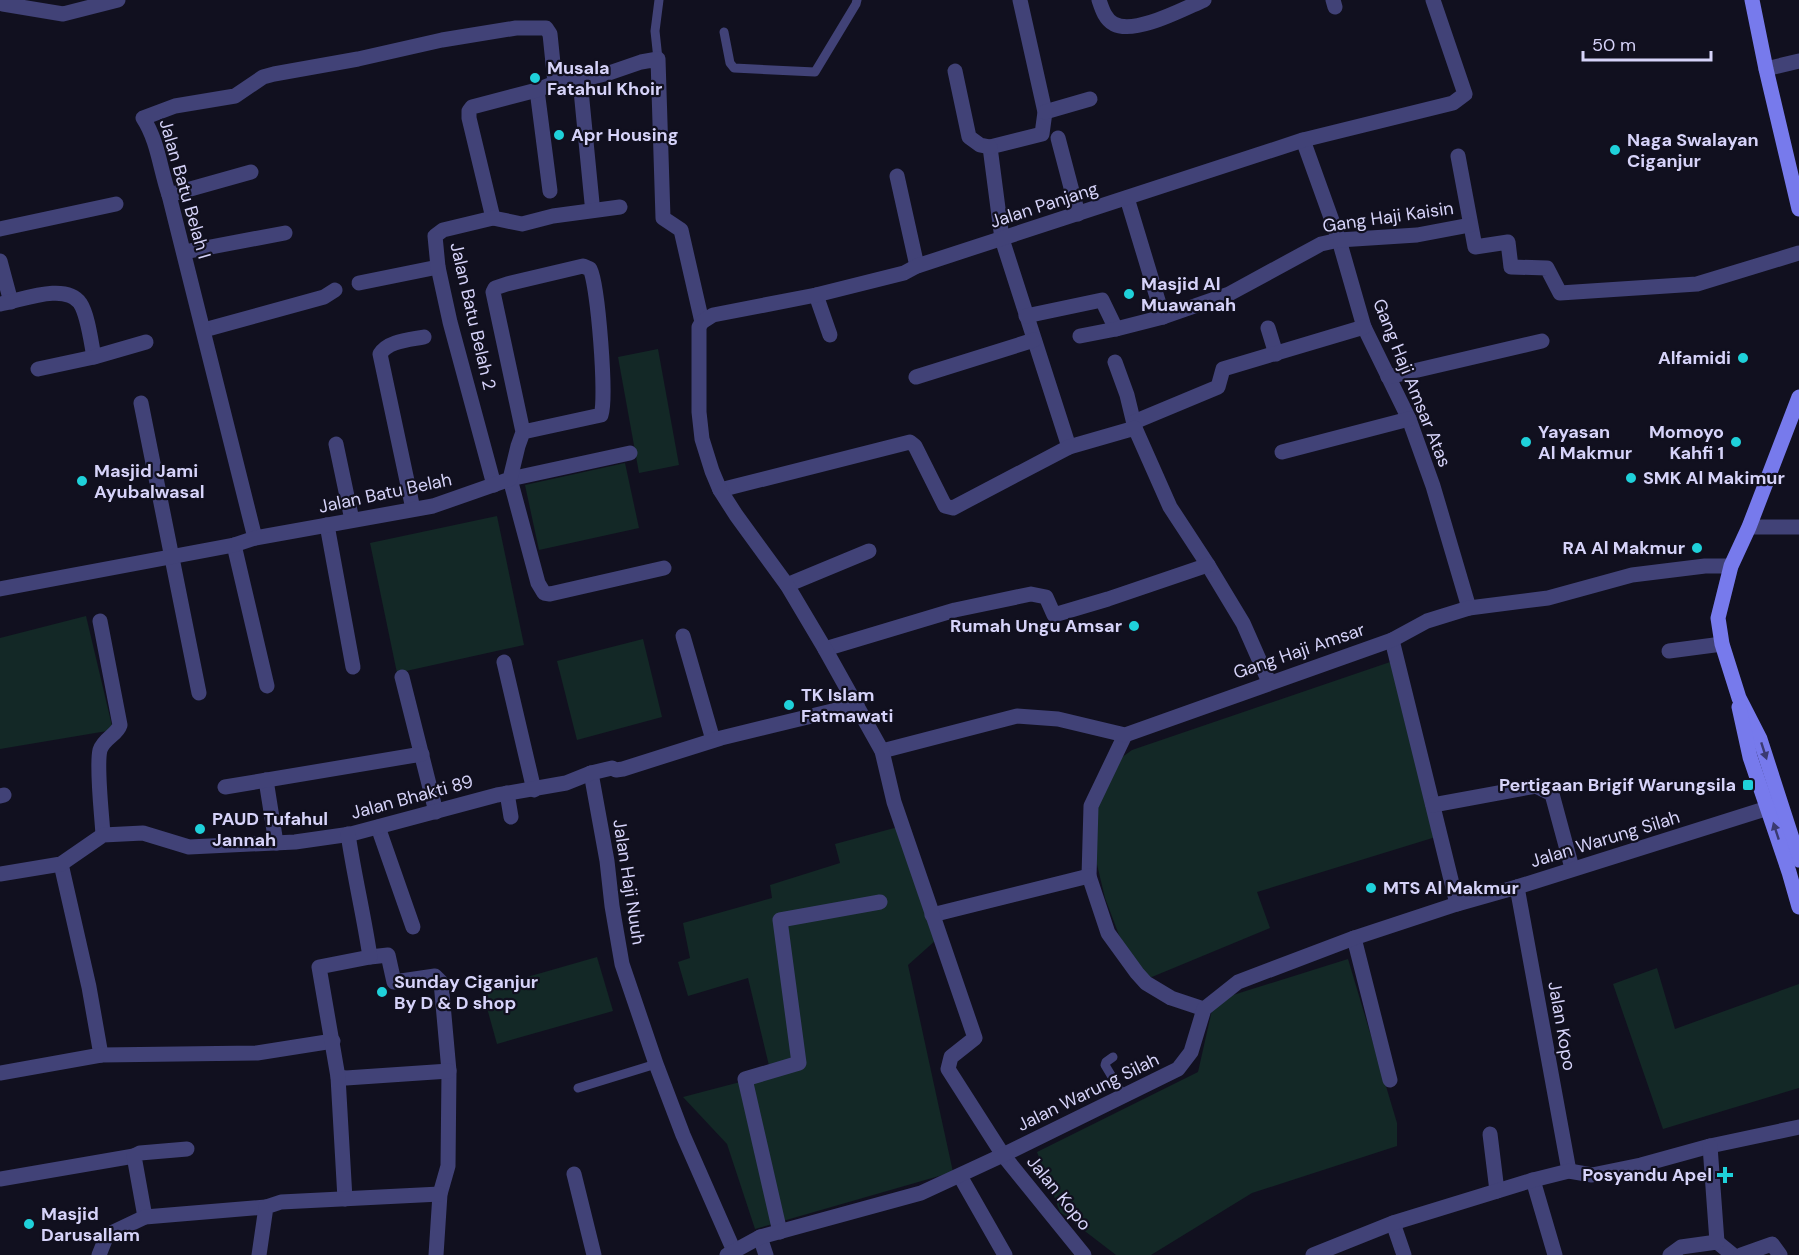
<svg xmlns="http://www.w3.org/2000/svg" width="1799" height="1255" viewBox="0 0 1799 1255" font-family="'DM Sans',sans-serif">
  <style>
    .green { fill: #132826 }
    .lines { fill: none; stroke-linecap: round; stroke-linejoin: round }
    .service { stroke: #414277; stroke-width: 9 }
    .minor { stroke: #414277; stroke-width: 15 }
    .tertiary { stroke: #414277; stroke-width: 15 }
    .secondary { stroke: #777aec; stroke-width: 15 }
    .oneway { fill: #3a3a71 }
    .poi-dot { fill: #1fd1da; stroke: #11101f; stroke-width: 2 }
    .labels { text-anchor: middle; stroke-width: 4.5; stroke-linejoin: round; paint-order: stroke }
    .poi-label { font-size: 18px; font-weight: bold; fill: #d6d3f9; stroke: #11101f; text-anchor: start }
    .street-label { font-size: 18px; fill: #d6d3f9; stroke: #11101f }
  </style>
  <rect width="100%" height="100%" fill="#11101f"/>
  <g class="green">
    <polygon points="658,349 679,465 639,473 618,357"/>
    <polygon points="625,463 639,528 539,550 525,485"/>
    <polygon points="497,516 524,645 397,673 370,543"/>
    <polygon points="86,616 113,730 0,749 0,638"/>
    <polygon points="643,639 662,717 577,740 557,661"/>
    <polygon points="1396,660 1439,836 1257,892 1270,928 1147,979 1137,967 1119,935 1105,898 1094,852 1097,806 1114,763 1132,750"/>
    <polygon points="898,827 936,940 908,965 953,1172 755,1229 727,1144 683,1097 771,1074 748,978 688,996 678,962 690,958 683,923 772,898 770,885 840,863 835,844"/>
    <polygon points="597,957 613,1011 497,1044 482,990"/>
    <polygon points="1348,959 1397,1123 1397,1146 1252,1193 1151,1255 1116,1255 1060,1212 1037,1152 1198,1072 1214,1001"/>
    <polygon points="1657,968 1675,1029 1799,984 1799,1088 1663,1129 1613,984"/>
  </g>
  <g class="lines">
    <g class="service">
      <polyline points="724,32 730,63 734,68 815,72 856,4 857,0"/>
      <polyline points="658,59 655,31 659,0"/>
      <polyline points="1113,1057 1106,1062 1105,1065 1124,1097"/>
      <polyline points="578,1088 656,1064"/>
    </g>
    <g class="minor">
      <polyline points="1,0 3,4 63,14 118,0"/>
      <polyline points="1020,0 1045,112 1042,134 990,147 1002,239 1069,447"/>
      <path d="M1099 0C1102 9 1105 19 1114 24 1135 35 1183 9 1204 0"/>
      <polyline points="1333,0 1335,7"/>
      <polyline points="1766,69 1799,61"/>
      <polyline points="955,71 969,137 980,145 990,147"/>
      <polyline points="580,80 592,203"/>
      <polyline points="537,90 550,191"/>
      <polyline points="1045,112 1090,99"/>
      <polyline points="1058,138 1078,214"/>
      <polyline points="1303,140 1339,240 1364,327 1409,419 1433,486 1469,608"/>
      <polyline points="1458,156 1475,247 1508,242 1511,267 1547,268 1560,293 1697,284 1799,253"/>
      <polyline points="897,176 917,266"/>
      <polyline points="169,195 251,172"/>
      <polyline points="1127,198 1163,317"/>
      <polyline points="493,218 469,118 469,111 472,107 537,90 555,83 580,80 609,73 641,62 658,59 663,218 681,230 702,322"/>
      <polyline points="0,229 116,204"/>
      <polyline points="184,252 285,233"/>
      <polyline points="0,261 11,302"/>
      <polyline points="359,283 438,267"/>
      <polyline points="816,295 830,335"/>
      <path d="M0 304C20 301 65 282 80 303 88 315 91 342 94 357"/>
      <polyline points="1026,316 1102,300 1116,329"/>
      <polyline points="1268,328 1276,354"/>
      <polyline points="204,330 324,297 335,290"/>
      <polyline points="1080,336 1116,329 1163,317 1229,294 1321,244 1339,240 1417,235 1470,225"/>
      <polyline points="1115,362 1127,395 1135,428"/>
      <polyline points="38,369 94,357 146,342"/>
      <polyline points="916,377 1034,340"/>
      <polyline points="1388,377 1542,341"/>
      <polyline points="141,403 199,693"/>
      <polyline points="1134,422 1218,387 1223,369 1364,327"/>
      <polyline points="336,444 352,520"/>
      <polyline points="1282,452 1409,419"/>
      <polyline points="630,453 510,479 538,583 544,593 550,594 664,568"/>
      <polyline points="494,485 450,322 438,267 435,236 443,230 493,218 522,224 553,216 620,207"/>
      <polyline points="720,490 910,442 915,446 945,506 953,508 1069,447 1135,428 1170,507 1208,565 1243,623 1269,682"/>
      <path d="M413 509 380 354C388 341 409 340 424 337"/>
      <polyline points="327,525 353,667"/>
      <polyline points="1749,527 1799,527"/>
      <path d="M255 538 169 195C160 169 158 141 143 118L175 106 235 96 263 77 274 74 358 59 442 40 516 28H546L550 34 555 83"/>
      <polyline points="234,545 267,686"/>
      <polyline points="787,585 869,551"/>
      <path d="M0 589 234 545 255 538 433 506 510 479 518 446 523 432 493 292 495 288 507 284 583 266 590 269C598 285 607 399 601 415L523 432"/>
      <path d="M100 621 120 725C117 735 104 738 100 750 96 766 102 816 103 835"/>
      <polyline points="683,636 713,740"/>
      <polyline points="1392,640 1457,904"/>
      <polyline points="825,649 955,610 1031,594 1046,597 1054,615 1108,599 1208,565"/>
      <polyline points="1669,651 1722,644"/>
      <polyline points="504,662 534,790"/>
      <polyline points="402,677 436,812"/>
      <polyline points="1125,735 1091,806 1089,876 1108,933 1137,973 1146,983 1171,998 1204,1009"/>
      <polyline points="882,751 1017,716 1058,719 1125,735 1392,640 1427,621 1469,608 1548,598 1632,575 1705,566 1731,566"/>
      <polyline points="591,773 607,861 612,906 622,964 656,1064 683,1135 734,1251"/>
      <polyline points="266,780 276,843"/>
      <polyline points="225,787 422,754"/>
      <polyline points="507,793 511,817"/>
      <polyline points="0,796 4,795"/>
      <polyline points="1433,805 1536,786 1552,794 1572,868"/>
      <polyline points="378,827 413,927"/>
      <polyline points="61,864 89,987 101,1055"/>
      <polyline points="0,874 61,864 103,835 143,833 189,847 295,842 351,834 497,795 566,783 591,773 612,768 616,770 623,769 721,738 857,705"/>
      <polyline points="1517,887 1569,1171"/>
      <polyline points="932,915 1089,876"/>
      <polyline points="1354,938 1390,1080"/>
      <polyline points="370,957 388,955 394,982 435,976 441,982 449,1071 448,1166 440,1194 436,1255"/>
      <polyline points="0,1073 101,1055 257,1053 333,1041"/>
      <polyline points="338,1077 346,1078 449,1071"/>
      <polyline points="1490,1134 1497,1191"/>
      <polyline points="574,1174 594,1255"/>
      <polyline points="960,1176 1005,1255"/>
      <polyline points="0,1179 134,1156"/>
      <polyline points="1533,1180 1555,1255"/>
      <path d="M345 1199 338 1077 319 967 370 957C364 916 354 875 348 834"/>
      <polyline points="145,1217 134,1156 140,1153 187,1149"/>
      <polyline points="1393,1223 1404,1255"/>
      <polyline points="780,1232 745,1079 799,1063 780,920 880,902"/>
      <polyline points="760,1237 766,1255"/>
      <polyline points="1717,1242 1733,1255"/>
      <polyline points="99,1255 107,1235 145,1217 266,1207"/>
      <polyline points="259,1255 266,1207 281,1202 440,1194"/>
      <polyline points="1084,1255 1003,1155 948,1069 951,1057 975,1038 894,802 882,751 825,649 787,585 736,515 720,490 712,471 702,439 699,412 699,327 702,322 713,315 816,295 904,273 917,266 1303,140 1453,103 1465,94 1433,0"/>
      <polyline points="1313,1255 1393,1223 1533,1180 1569,1171 1592,1175 1641,1165 1710,1146 1799,1127"/>
      <polyline points="1670,1255 1681,1247 1717,1242 1710,1146"/>
      <polyline points="1741,1255 1772,1244 1780,1255"/>
    </g>
    <polyline class="tertiary" points="727,1255 760,1237 921,1193 1003,1155 1178,1069 1191,1052 1204,1009 1238,982 1354,938 1457,904 1517,887 1768,808"/>
    <g class="secondary">
      <polyline points="1752,0 1766,69 1799,209"/>
      <polyline points="1799,397 1749,527 1731,566 1718,618 1722,644 1739,698 1760,739 1799,860"/>
      <polyline points="1739,707 1750,757 1789,872 1799,907"/>
    </g>
  </g>
  <defs><path id="oneway-solid" d="M-6-.8H1V-3.2L6.5 0L1 3.2V.8H-6Z" transform="scale(1.5)"/></defs>
  <g class="oneway">
    <use href="#oneway-solid" transform="translate(1764 751) rotate(72)"/>
    <use href="#oneway-solid" transform="translate(1776 831) rotate(-108)"/>
  </g>
  <g class="poi-dot">
    <circle cx="535" cy="78" r="6"/>
    <circle cx="559" cy="135" r="6"/>
    <circle cx="1615" cy="150" r="6"/>
    <circle cx="1129" cy="294" r="6"/>
    <circle cx="1743" cy="358" r="6"/>
    <circle cx="1526" cy="442" r="6"/>
    <circle cx="1736" cy="442" r="6"/>
    <circle cx="1631" cy="478" r="6"/>
    <circle cx="82" cy="481" r="6"/>
    <circle cx="1697" cy="548" r="6"/>
    <circle cx="1134" cy="626" r="6"/>
    <circle cx="789" cy="705" r="6"/>
    <rect x="1742" y="779" width="12" height="12" rx="3"/>
    <circle cx="200" cy="829" r="6"/>
    <circle cx="1371" cy="888" r="6"/>
    <circle cx="382" cy="992" r="6"/>
    <path d="M1722 1166h6v6h6v6h-6v6h-6v-6h-6v-6h6z"/>
    <circle cx="29" cy="1224" r="6"/>
  </g>
  <g class="labels">
    <g class="poi-label">
      <text x="547" y="74">Musala<tspan x="547" dy="21">Fatahul Khoir</tspan></text>
      <text x="571" y="141">Apr Housing</text>
      <text x="1627" y="146">Naga Swalayan<tspan x="1627" dy="21">Ciganjur</tspan></text>
      <text x="1141" y="290">Masjid Al<tspan x="1141" dy="21">Muawanah</tspan></text>
      <text x="1731" y="364" text-anchor="end">Alfamidi</text>
      <text x="1538" y="438">Yayasan<tspan x="1538" dy="21">Al Makmur</tspan></text>
      <text x="1724" y="438" text-anchor="end">Momoyo<tspan x="1724" dy="21">Kahfi 1</tspan></text>
      <text x="94" y="477">Masjid Jami<tspan x="94" dy="21">Ayubalwasal</tspan></text>
      <text x="1643" y="484">SMK Al Makimur</text>
      <text x="1685" y="554" text-anchor="end">RA Al Makmur</text>
      <text x="1122" y="632" text-anchor="end">Rumah Ungu Amsar</text>
      <text x="801" y="701">TK Islam<tspan x="801" dy="21">Fatmawati</tspan></text>
      <text x="1736" y="791" text-anchor="end">Pertigaan Brigif Warungsila</text>
      <text x="212" y="825">PAUD Tufahul<tspan x="212" dy="21">Jannah</tspan></text>
      <text x="1383" y="894">MTS Al Makmur</text>
      <text x="394" y="988">Sunday Ciganjur<tspan x="394" dy="21">By D &amp; D shop</tspan></text>
      <text x="1712" y="1181" text-anchor="end">Posyandu Apel</text>
      <text x="41" y="1220">Masjid<tspan x="41" dy="21">Darusallam</tspan></text>
    </g>
    <g class="street-label">
      <text transform="translate(185 189) rotate(74)" y="6">Jalan Batu Belah I</text>
      <text transform="translate(1044 205) rotate(-18)" y="6">Jalan Panjang</text>
      <text transform="translate(1388 217) rotate(-8)" y="6">Gang Haji Kaisin</text>
      <text transform="translate(473 316) rotate(77)" y="6">Jalan Batu Belah 2</text>
      <text transform="translate(1412 383) rotate(68)" y="6">Gang Haji Amsar Atas</text>
      <text transform="translate(385 493) rotate(-12)" y="6">Jalan Batu Belah</text>
      <text transform="translate(1299 651) rotate(-19)" y="6">Gang Haji Amsar</text>
      <text transform="translate(412 797) rotate(-15)" y="6">Jalan Bhakti 89</text>
      <text transform="translate(1605 839) rotate(-17)" y="6">Jalan Warung Silah</text>
      <text transform="translate(629 882) rotate(81)" y="6">Jalan Haji Nuuh</text>
      <text transform="translate(1562 1026) rotate(80)" y="6">Jalan Kopo</text>
      <text transform="translate(1088 1092) rotate(-26)" y="6">Jalan Warung Silah</text>
      <text transform="translate(1059 1193) rotate(51)" y="6">Jalan Kopo</text>
    </g>
  </g>
  <path d="M1583 51v9h128v-9" fill="none" stroke="#d6d3f9" stroke-width="3"/>
  <text x="1592" y="51" font-size="18" fill="#d6d3f9" stroke="#11101f" stroke-width="4.5" paint-order="stroke">50 m</text>
</svg>
